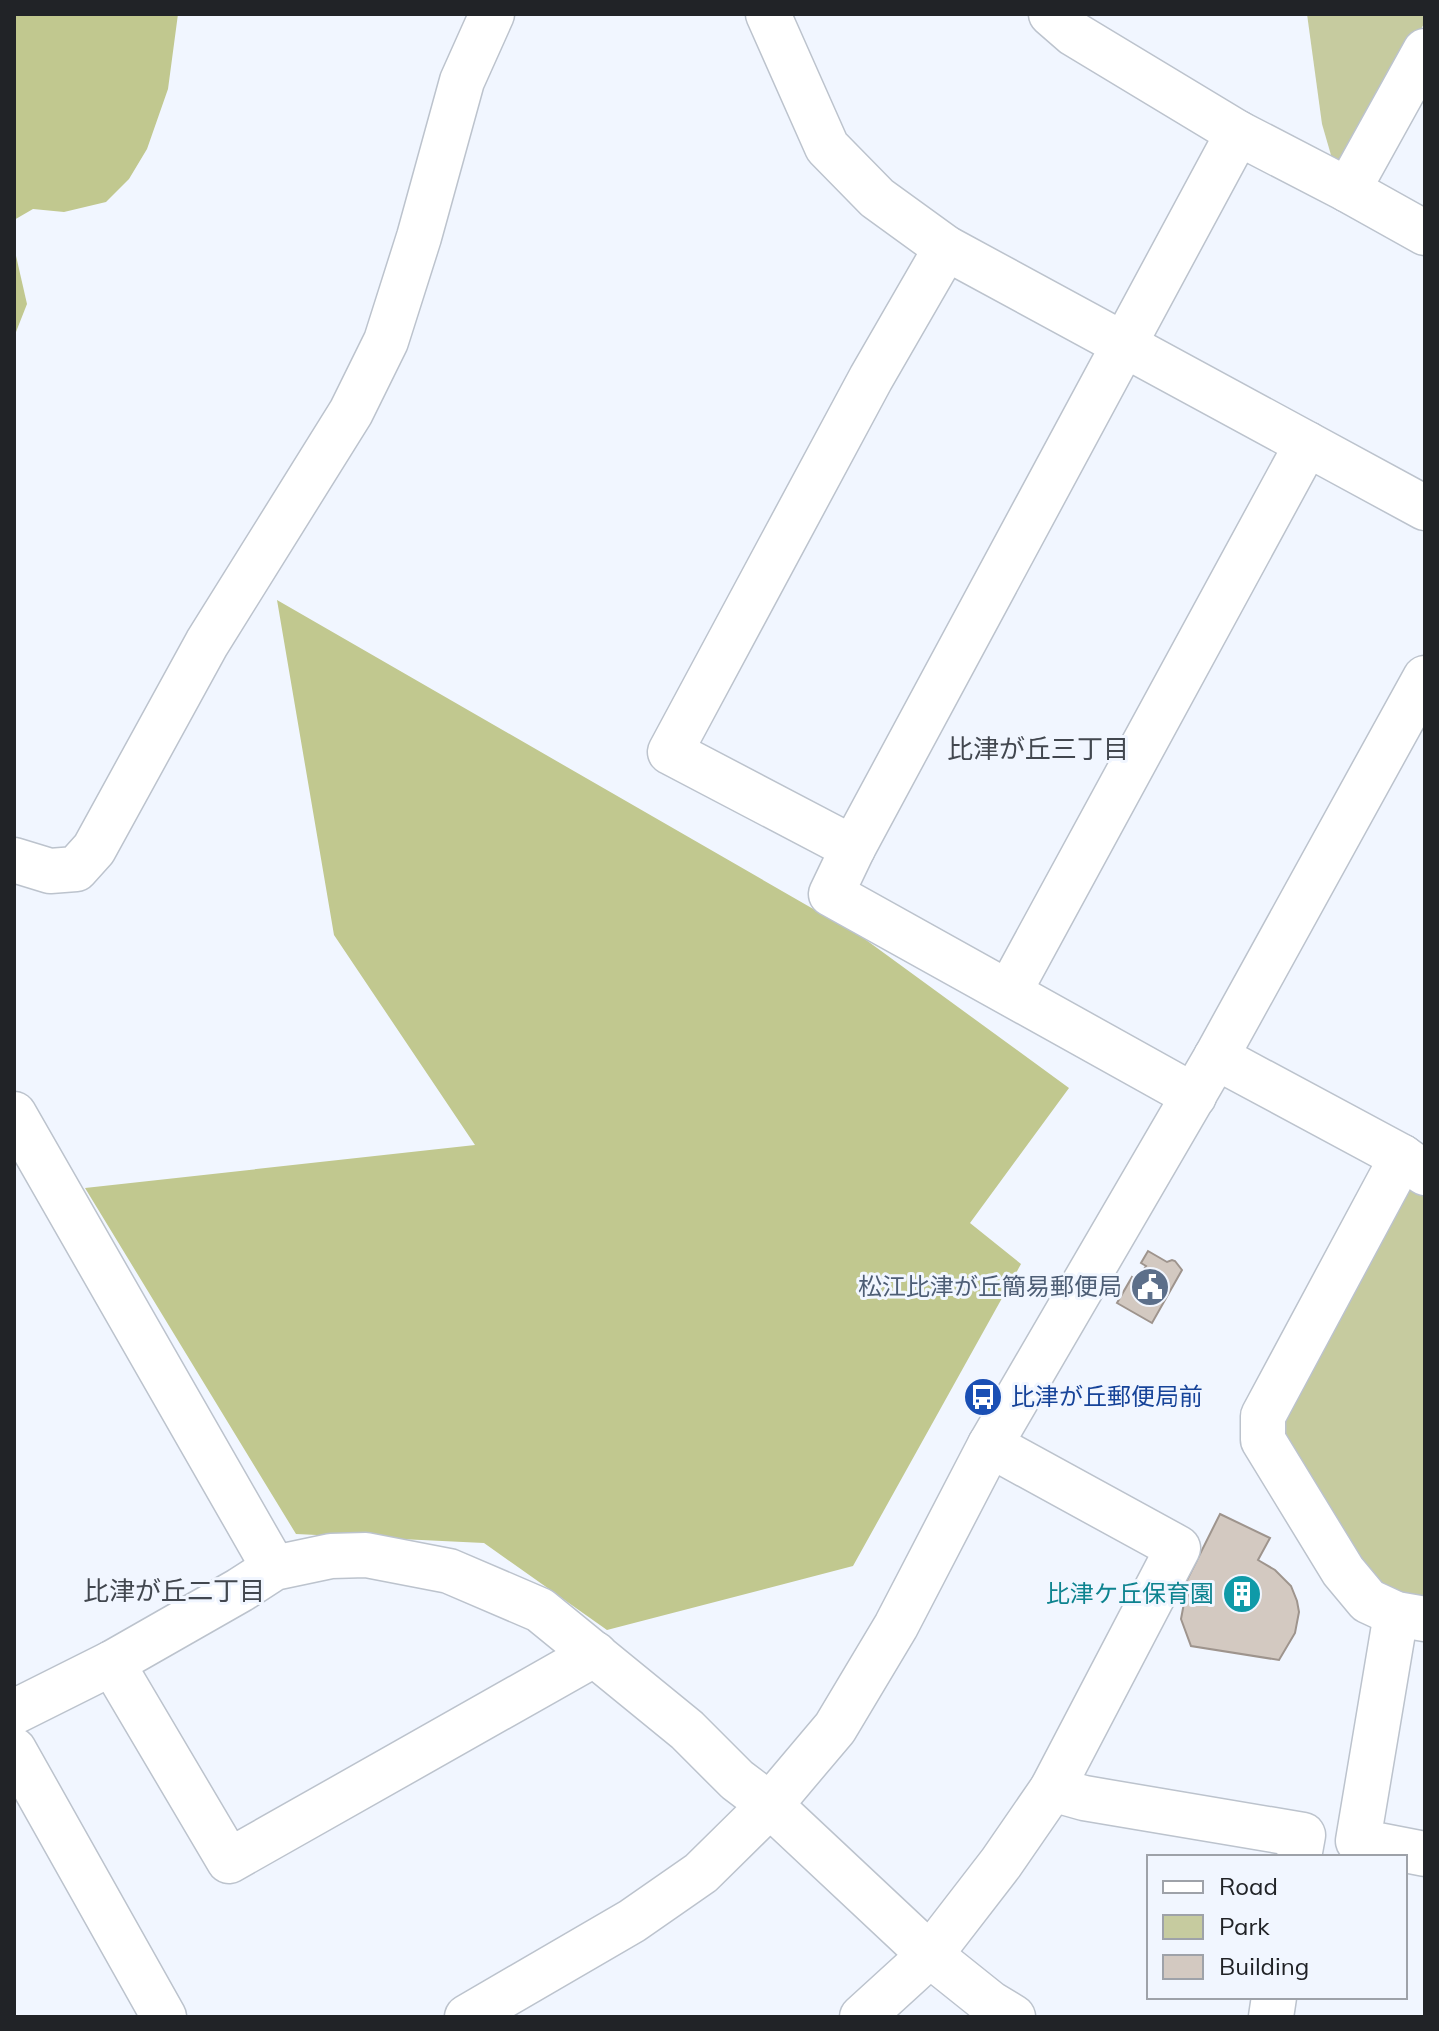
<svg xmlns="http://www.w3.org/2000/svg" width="1439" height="2031" viewBox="0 0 1439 2031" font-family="Mulish,'Noto Sans JP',sans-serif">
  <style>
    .green { fill: #c6cb9f }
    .forest { fill: #c1c88f }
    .building { fill: #d3c9c1; stroke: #9e948d; stroke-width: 2 }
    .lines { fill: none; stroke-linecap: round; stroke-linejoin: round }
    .minor-casing { stroke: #bcc3cd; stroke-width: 47 }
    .minor { stroke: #fff; stroke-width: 44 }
    .labels { text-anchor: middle; stroke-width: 6; stroke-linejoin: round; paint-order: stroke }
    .service-label { font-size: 24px; fill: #4e5e75; stroke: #f1f6ff; text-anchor: end }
    .transit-label { font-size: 24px; fill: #164399; stroke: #f1f6ff; text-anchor: start }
    .culture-label { font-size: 24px; fill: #0d838f; stroke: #f1f6ff; text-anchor: end }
    .neighbourhood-label { font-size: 26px; fill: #42474f; stroke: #f1f6ff }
  </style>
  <rect width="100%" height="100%" fill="#f1f6ff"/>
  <g class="green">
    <polygon points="1307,14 1425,14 1425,22 1349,157 1333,162 1322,124"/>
    <polygon points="1407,1171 1425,1183 1425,1599 1375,1592 1279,1442 1280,1417"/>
  </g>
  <g class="forest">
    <polygon points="14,14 178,14 168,89 147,149 129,179 106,202 64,212 33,209 14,220"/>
    <polygon points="14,247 27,304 14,337"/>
    <polygon points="277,600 862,937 1069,1088 970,1223 1021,1264 853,1566 607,1630 484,1543 296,1534 85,1188 475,1145 334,935"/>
  </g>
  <g class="building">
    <polygon points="1148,1251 1167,1262 1172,1260 1175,1261 1182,1270 1152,1323 1117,1303 1132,1277 1137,1280 1146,1266 1141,1263"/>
    <polygon points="1220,1514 1270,1538 1258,1560 1275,1570 1291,1586 1297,1601 1299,1612 1295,1633 1279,1660 1191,1646 1181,1619 1184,1603 1193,1586 1186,1582"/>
  </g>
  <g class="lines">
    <g class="minor-casing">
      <g id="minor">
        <polyline points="768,14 827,147 877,198 946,248 1425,508"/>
        <polyline points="1051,14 1074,34 1238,133 1348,190 1425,51"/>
        <polyline points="1348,190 1425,233"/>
        <polyline points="946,248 871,378 670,752 853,848 831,894 1194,1096"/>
        <polyline points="853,848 1238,133"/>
        <polyline points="14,860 50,871 76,869 94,849 207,643 351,412 386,341 419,237 462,81 492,14"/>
        <polyline points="1009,992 1307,444"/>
        <polyline points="1216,1057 1402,1157 1425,1173"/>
        <polyline points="14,1114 274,1568"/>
        <polyline points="1402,1157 1263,1416 1263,1440 1343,1571 1368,1601 1396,1614 1425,1619"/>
        <polyline points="1396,1614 1358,1841 1425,1854"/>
        <polyline points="112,1663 229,1861 595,1654"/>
        <polyline points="14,1712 112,1663 240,1590 274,1568 331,1556 366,1555 449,1571 540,1610 687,1730 737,1780 770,1805 930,1955 990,2003 1013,2017"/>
        <polyline points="14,1750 164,2017"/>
        <polyline points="1052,1789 1084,1798 1303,1835 1299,1857"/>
        <polyline points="467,2017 632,1921 701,1873 770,1805 835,1728 896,1626 990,1445 1216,1057 1425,678"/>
        <polyline points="862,2017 930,1955 1001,1863 1052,1789 1178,1548 990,1445"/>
        <polyline points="1271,2017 1274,1997"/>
      </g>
    </g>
    <use href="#minor" class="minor"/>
  </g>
  <defs>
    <g id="civic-disc" transform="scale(2)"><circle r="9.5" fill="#5c6f8a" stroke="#f1f6ff"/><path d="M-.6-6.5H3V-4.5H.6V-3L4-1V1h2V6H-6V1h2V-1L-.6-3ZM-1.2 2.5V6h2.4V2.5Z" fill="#fff"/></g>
    <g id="bus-disc" transform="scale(2)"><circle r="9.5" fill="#1a4fb4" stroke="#f1f6ff"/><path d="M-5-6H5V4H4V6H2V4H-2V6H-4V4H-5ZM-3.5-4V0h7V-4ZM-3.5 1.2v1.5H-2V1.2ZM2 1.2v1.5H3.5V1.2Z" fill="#fff"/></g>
    <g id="building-disc" transform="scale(2)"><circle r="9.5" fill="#0f9aa8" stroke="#f1f6ff"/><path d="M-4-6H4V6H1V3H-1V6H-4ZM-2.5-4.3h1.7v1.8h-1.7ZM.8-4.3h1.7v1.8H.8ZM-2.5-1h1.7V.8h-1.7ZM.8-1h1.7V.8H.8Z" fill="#fff"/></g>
  </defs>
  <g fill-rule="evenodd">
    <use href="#civic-disc" x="1150" y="1287"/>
    <use href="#bus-disc" x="983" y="1397"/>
    <use href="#building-disc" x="1242" y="1594"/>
  </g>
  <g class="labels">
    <g class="service-label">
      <text x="1122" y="1295">松江比津が丘簡易郵便局</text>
    </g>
    <g class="transit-label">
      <text x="1011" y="1405">比津が丘郵便局前</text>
    </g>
    <g class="culture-label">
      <text x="1214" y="1602">比津ケ丘保育園</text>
    </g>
    <g class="neighbourhood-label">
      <text x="1038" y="758">比津が丘三丁目</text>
      <text x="174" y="1600">比津が丘二丁目</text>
    </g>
  </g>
  <rect width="1439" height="2031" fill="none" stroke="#212327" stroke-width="32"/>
  <rect x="1147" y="1855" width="260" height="144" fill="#f1f6ff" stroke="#9ea2a9" stroke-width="2"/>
  <rect x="1163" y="1881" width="40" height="12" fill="#ffffff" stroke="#9ea2a9" stroke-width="2"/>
  <text x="1219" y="1895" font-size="24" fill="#212327">Road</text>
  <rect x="1163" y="1915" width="40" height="24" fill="#c6cb9f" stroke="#9ea2a9" stroke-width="2"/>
  <text x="1219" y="1935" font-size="24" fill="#212327">Park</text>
  <rect x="1163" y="1955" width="40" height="24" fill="#d3c9c1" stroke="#9ea2a9" stroke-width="2"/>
  <text x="1219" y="1975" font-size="24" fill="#212327">Building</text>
</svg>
